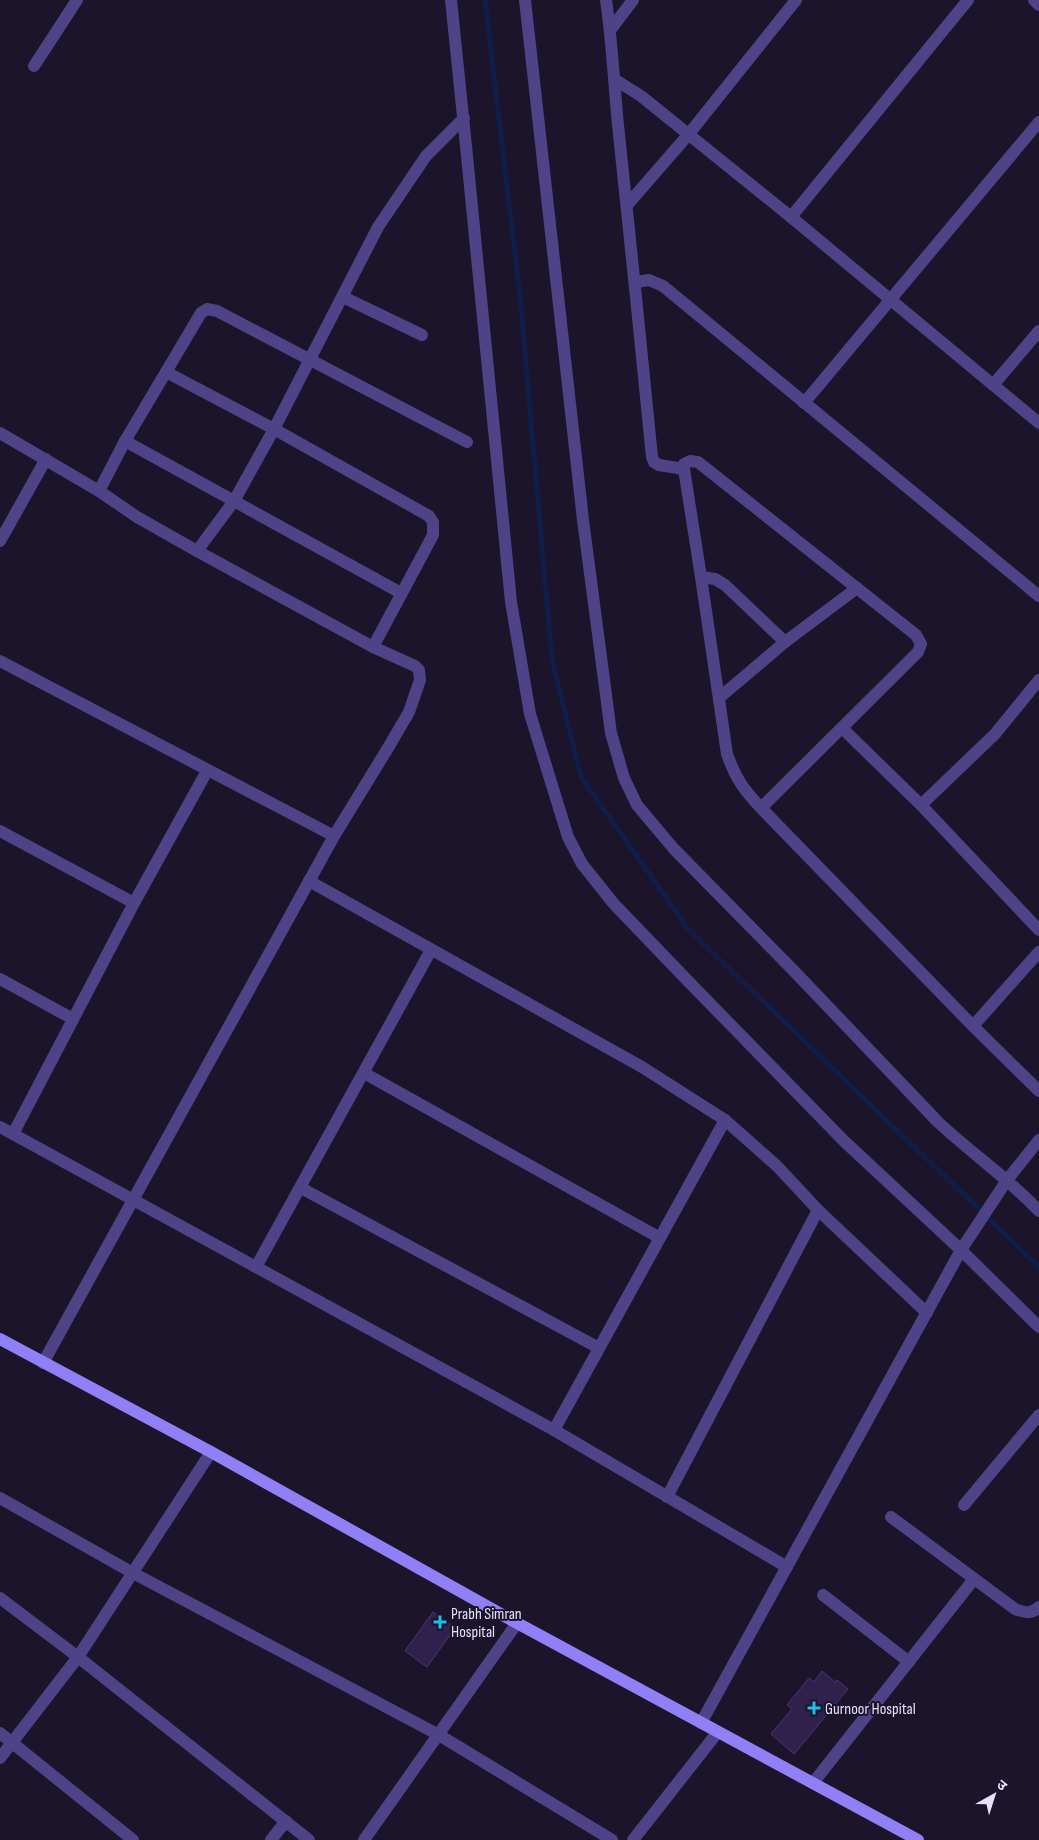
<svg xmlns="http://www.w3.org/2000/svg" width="1039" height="1840" viewBox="0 0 1039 1840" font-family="'Sofia Sans Condensed','Noto Sans Devanagari',sans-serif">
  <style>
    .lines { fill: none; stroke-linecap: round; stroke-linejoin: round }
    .stream { stroke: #101d48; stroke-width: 5 }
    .building { fill: #2f214b; stroke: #4a3575 }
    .minor { stroke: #4e4386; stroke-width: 12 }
    .secondary { stroke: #917ff5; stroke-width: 12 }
    .poi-dot { fill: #1bbeee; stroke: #1b142b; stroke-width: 2 }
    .labels { text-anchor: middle; stroke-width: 4; stroke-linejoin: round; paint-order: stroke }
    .poi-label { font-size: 16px; fill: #e7e0fd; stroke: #1b142b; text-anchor: start }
  </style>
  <rect width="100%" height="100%" fill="#1b142b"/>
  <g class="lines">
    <polyline class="stream" points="485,0 520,296 552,660 581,777 689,930 1039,1267"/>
  </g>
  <g class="building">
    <polygon points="433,1612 455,1628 427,1667 405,1651"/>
    <polygon points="822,1671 835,1682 837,1680 848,1689 794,1754 771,1734 792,1709 787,1705 809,1678 814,1682"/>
  </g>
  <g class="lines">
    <g class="minor">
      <polyline points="451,0 466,146 511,602 530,714 568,837 582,864 614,904 687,980 844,1141 961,1250 1039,1327"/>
      <path d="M525 0 583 520 611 733 624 778 637 805 674 849 794 971 938 1122C971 1153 1008 1178 1039 1211"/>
      <path d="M606 0C612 41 614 83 618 125 630 236 641 346 652 457L654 462 659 465 684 469"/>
      <polyline points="1034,0 1039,5"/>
      <polyline points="611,29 633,0"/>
      <polyline points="34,66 77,0"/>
      <polyline points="614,79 641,96 791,217 1039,423"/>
      <polyline points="628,204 688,135 796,0"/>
      <polyline points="791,217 968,0"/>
      <polyline points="636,282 649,280 663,286 1039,596"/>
      <polyline points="343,297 422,335"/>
      <polyline points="166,372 274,429 429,516 433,522 433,535 373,647"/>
      <polyline points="993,385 1039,331"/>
      <polyline points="804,403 1039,122"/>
      <polyline points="0,433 99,491 137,517 197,551 373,647 415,666 419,670 420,680 409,712 388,748 334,836 43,1363"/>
      <polyline points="125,441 401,593"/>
      <polyline points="99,491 125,441 201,313 207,309 217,311 467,442"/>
      <polyline points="0,541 46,459"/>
      <polyline points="197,551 234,501 274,429 378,227 426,156 464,118"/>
      <polyline points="701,577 715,579 725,585 785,642"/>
      <polyline points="0,661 334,836"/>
      <polyline points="719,698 785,642 857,588"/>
      <polyline points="842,728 921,805 1039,930"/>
      <polyline points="921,805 995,734 1039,680"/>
      <path d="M761 808 918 652 921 644 916 635 698 462 690 461 684 464V469L701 577 727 754C736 779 743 789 761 808L973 1026 1039 1091"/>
      <polyline points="0,831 134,903"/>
      <polyline points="309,881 642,1067 725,1120 777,1166 818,1210 927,1313"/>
      <polyline points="431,950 256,1267 554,1430 787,1567"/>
      <polyline points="0,979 73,1019"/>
      <polyline points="973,1026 1039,952"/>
      <polyline points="364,1073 660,1238"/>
      <polyline points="0,1127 256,1267"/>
      <polyline points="13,1134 134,903 207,771"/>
      <polyline points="301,1188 599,1348"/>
      <polyline points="554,1430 725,1120"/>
      <polyline points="667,1497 818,1210"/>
      <polyline points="0,1498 133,1573 439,1735 612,1840"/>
      <polyline points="964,1505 1039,1415"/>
      <path d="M891 1517 1015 1609C1024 1613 1032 1614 1039 1607"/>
      <polyline points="823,1595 909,1662"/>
      <polyline points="0,1598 78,1657 309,1840"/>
      <polyline points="701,1723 961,1250 1007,1180 1039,1140"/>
      <polyline points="0,1733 133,1840"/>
      <polyline points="0,1758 78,1657 211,1452"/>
      <polyline points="813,1783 974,1579"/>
      <polyline points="271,1840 286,1821"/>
      <polyline points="364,1840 517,1623"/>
      <polyline points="633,1840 717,1733"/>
    </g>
    <polyline class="secondary" points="0,1339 211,1452 517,1623 918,1840"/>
  </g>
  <g class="poi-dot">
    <path d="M437.5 1614.5h5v5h5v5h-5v5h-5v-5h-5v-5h5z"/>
    <path d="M811.5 1700.5h5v5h5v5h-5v5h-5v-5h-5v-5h5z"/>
  </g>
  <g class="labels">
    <g class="poi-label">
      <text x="451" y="1619">Prabh Simran<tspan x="451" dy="18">Hospital</tspan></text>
      <text x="825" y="1714">Gurnoor Hospital</text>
    </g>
  </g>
  <g transform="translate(994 1795) rotate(39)" stroke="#1b142b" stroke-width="4" paint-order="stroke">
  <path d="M0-4L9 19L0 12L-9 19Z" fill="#e7e0fd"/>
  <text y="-8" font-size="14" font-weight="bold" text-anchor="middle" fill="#e7e0fd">उ</text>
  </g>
</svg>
